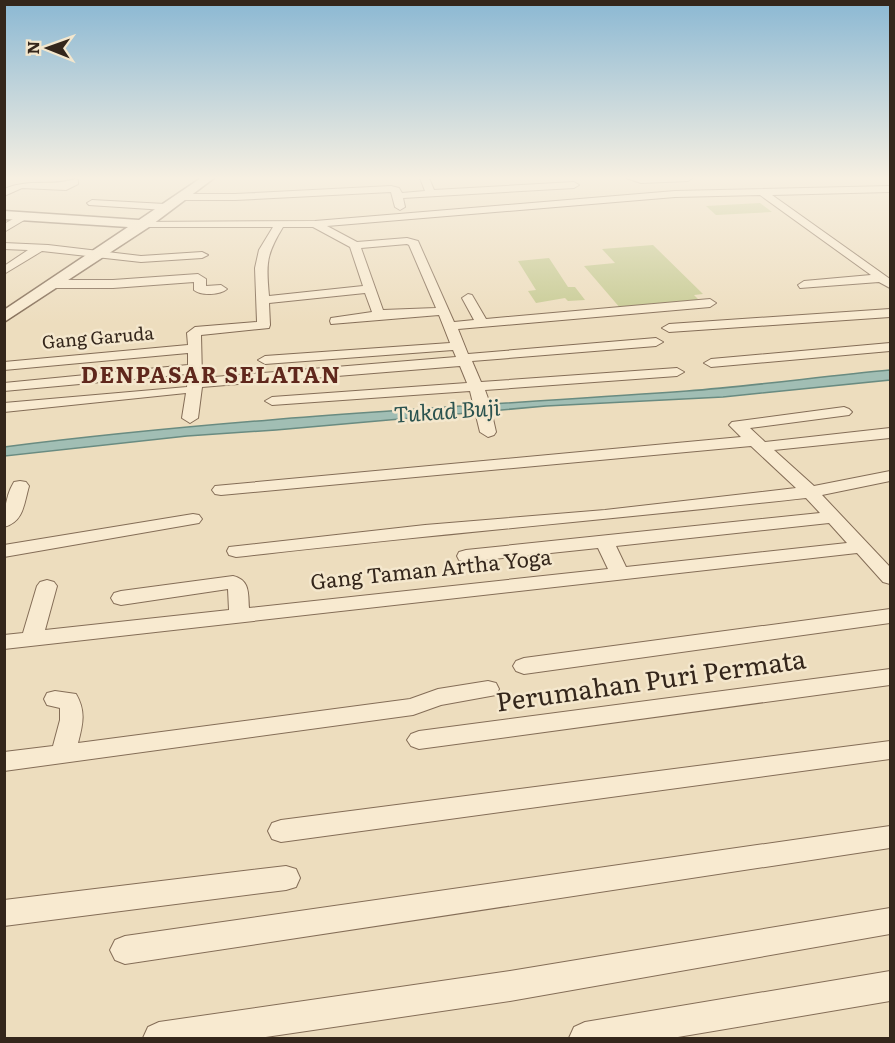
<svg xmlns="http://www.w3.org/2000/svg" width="895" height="1043" viewBox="0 0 895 1043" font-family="Literata,serif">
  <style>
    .green { fill: #c6ca92 }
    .water { fill: #a1beb4; stroke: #698b81; stroke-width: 1.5 }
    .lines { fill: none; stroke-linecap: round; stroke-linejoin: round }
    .minor-casing { stroke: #846d57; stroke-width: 2 }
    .tertiary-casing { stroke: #846d57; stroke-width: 3 }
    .minor { fill: #f8ead0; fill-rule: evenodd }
    .tertiary { fill: #f8ead0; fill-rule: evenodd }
    .labels { text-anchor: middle; stroke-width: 5; stroke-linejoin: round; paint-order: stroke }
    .far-street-label { font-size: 18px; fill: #34261b; stroke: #f4e7cd }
    .street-label { font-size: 21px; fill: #34261b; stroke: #f4e7cd }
    .far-district-label { font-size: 22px; font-weight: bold; letter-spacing: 1.5px; fill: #5f271c; stroke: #f4e7cd }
    .water-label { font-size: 22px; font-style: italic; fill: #2b534f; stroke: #f4e7cd }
    .near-street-label { font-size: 26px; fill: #34261b; stroke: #f4e7cd }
  </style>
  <rect width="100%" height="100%" fill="#edddbe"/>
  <g class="green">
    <polygon points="760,203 772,212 716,215 706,206"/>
    <polygon points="653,245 703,294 694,295 701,302 621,309 584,266 615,263 602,249"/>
    <polygon points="549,258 568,287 575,287 585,300 568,301 565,298 536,303 528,291 536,290 518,261"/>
  </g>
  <path class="water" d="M890 370V380L723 397 546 406 276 430 187 436 5 456 4 447C231 418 460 407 687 391 755 386 823 376 890 370Z"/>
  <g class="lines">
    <g class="minor-casing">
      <g id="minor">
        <polygon points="420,178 429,178 434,190 574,182 579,185 574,188 403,198 405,207 400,210 395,207 391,192 235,200 179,200 174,197 179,194 235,194 391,186 399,188 402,193 425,191"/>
        <polygon points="626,178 692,178 688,181 641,183"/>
        <path d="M75 179 78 180V184L66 190 22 188 4 196V189C29 178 51 187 75 179Z"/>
        <path d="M890 186V192L772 195 890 279V288L879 282 800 288 798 285 804 281 871 275 760 195 675 197 327 226 357 242 407 238 418 241 454 322 474 320 462 298 468 294 472 295 486 319 710 299 716 303 710 307 458 329 468 354 656 338 663 342 656 346 472 361 481 382 677 368 684 372 677 376 485 390 489 401 496 432 494 435 488 437 480 432 470 391 272 405 265 401 272 397 467 383 460 366 202 387 198 418 190 423 182 418 186 393 4 412V403L187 387 188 374 4 391V383L188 365V353L4 370V362L188 345 187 333 195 327 257 322 255 268 259 250 273 227H144L140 226V222L315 221 675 191ZM283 227H313L350 247 363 286 269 296C266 263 266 255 283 227ZM407 244 409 245 436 308 383 310 361 248ZM365 293 372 312 331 318 330 321 331 324 439 315 450 343 265 356 258 360 265 364 453 350 456 357 202 378 201 335 269 328 270 325 269 303Z"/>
        <polygon points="92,200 165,204 170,207 165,210 89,205 87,203"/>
        <polygon points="22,214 31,216 4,232 4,224"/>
        <polygon points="4,243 48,245 141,256 202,252 208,255 202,258 141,262 42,251 4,274 4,266 28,250 4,249"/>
        <path d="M198 274 206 279V286L221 285 227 289C220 295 201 296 194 290V282L113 288H50L44 284 50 280H113Z"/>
        <polygon points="890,309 890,317 669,332 662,328 669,324"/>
        <polygon points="890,343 890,351 711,367 704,363 711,359"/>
        <path d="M844 407 849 409 852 412 849 415 750 428 765 442 890 428V438L774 450 814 486 890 471V481L822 495 890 567V584L883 582 857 553 4 649V635L23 633 37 586 40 582 47 580 54 582 57 586 45 630 229 610 228 589 121 605 114 603 111 598 114 593 121 591 233 576C250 580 248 593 249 608L608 569 598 548 466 562 459 560 457 556 459 552 466 550 820 513 806 498C616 519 426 535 236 557L229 555 227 551 229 547 425 525 605 510 796 488 751 446 221 495 215 494 212 490 215 486 741 437 729 425 732 422ZM829 523 847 543 626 567 616 546Z"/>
        <path d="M20 481 26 482 29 486C24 503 24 522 4 527 4 512 6 495 14 482Z"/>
        <polygon points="193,514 199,515 202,519 199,523 4,557 4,545"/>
        <polygon points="890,609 890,623 524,674 516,671 513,666 516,661 524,658"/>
        <polygon points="890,669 890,685 419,749 411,746 407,740 411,734 419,731"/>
        <path d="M488 681 496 683 499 689 496 695 441 705 413 715 4 771V752L53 746 60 720V708L47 705 44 699 47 693 55 691 76 694C86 711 83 724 78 743L410 699 438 689Z"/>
        <polygon points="890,741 890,759 281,842 272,839 268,831 272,823 281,820"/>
        <polygon points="890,826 890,848 125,964 115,960 110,950 115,940 125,936"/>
        <polygon points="286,866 296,869 300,878 296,887 286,890 4,926 4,900"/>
        <polygon points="890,908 890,934 510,1001 259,1038 143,1038 148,1027 159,1022 510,971"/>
        <polygon points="890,971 890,1001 672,1038 569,1038 574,1027 585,1022"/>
      </g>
    </g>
    <g class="tertiary-casing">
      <polygon id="tertiary" points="201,178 214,178 149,227 4,322 4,310 128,227 4,219 4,211 139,220"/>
    </g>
    <use href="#minor" class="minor"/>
    <use href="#tertiary" class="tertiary"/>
  </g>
  <linearGradient id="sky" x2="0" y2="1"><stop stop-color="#8bb8d3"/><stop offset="0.55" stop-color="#f7f0e2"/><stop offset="1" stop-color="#f7f0e2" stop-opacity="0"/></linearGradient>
  <rect width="895" height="324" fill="url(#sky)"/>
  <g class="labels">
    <g class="far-street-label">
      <text transform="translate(98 338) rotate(-5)" y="6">Gang Garuda</text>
    </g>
    <g class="street-label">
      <text transform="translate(431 570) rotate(-6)" y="7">Gang Taman Artha Yoga</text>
    </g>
    <g class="far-district-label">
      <text x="211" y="383">DENPASAR SELATAN</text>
    </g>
    <g class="water-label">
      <text transform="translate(447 411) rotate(-4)" y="8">Tukad Buji</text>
    </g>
    <g class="near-street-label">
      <text transform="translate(651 681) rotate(-8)" y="9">Perumahan Puri Permata</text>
    </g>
  </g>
  <rect width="895" height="1043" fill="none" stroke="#34261b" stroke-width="12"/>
  <g transform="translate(48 48) rotate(271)" stroke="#f4e7cd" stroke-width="4.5" paint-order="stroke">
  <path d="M0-4.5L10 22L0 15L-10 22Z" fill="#34261b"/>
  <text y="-9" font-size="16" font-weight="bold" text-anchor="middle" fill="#34261b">N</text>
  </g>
</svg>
